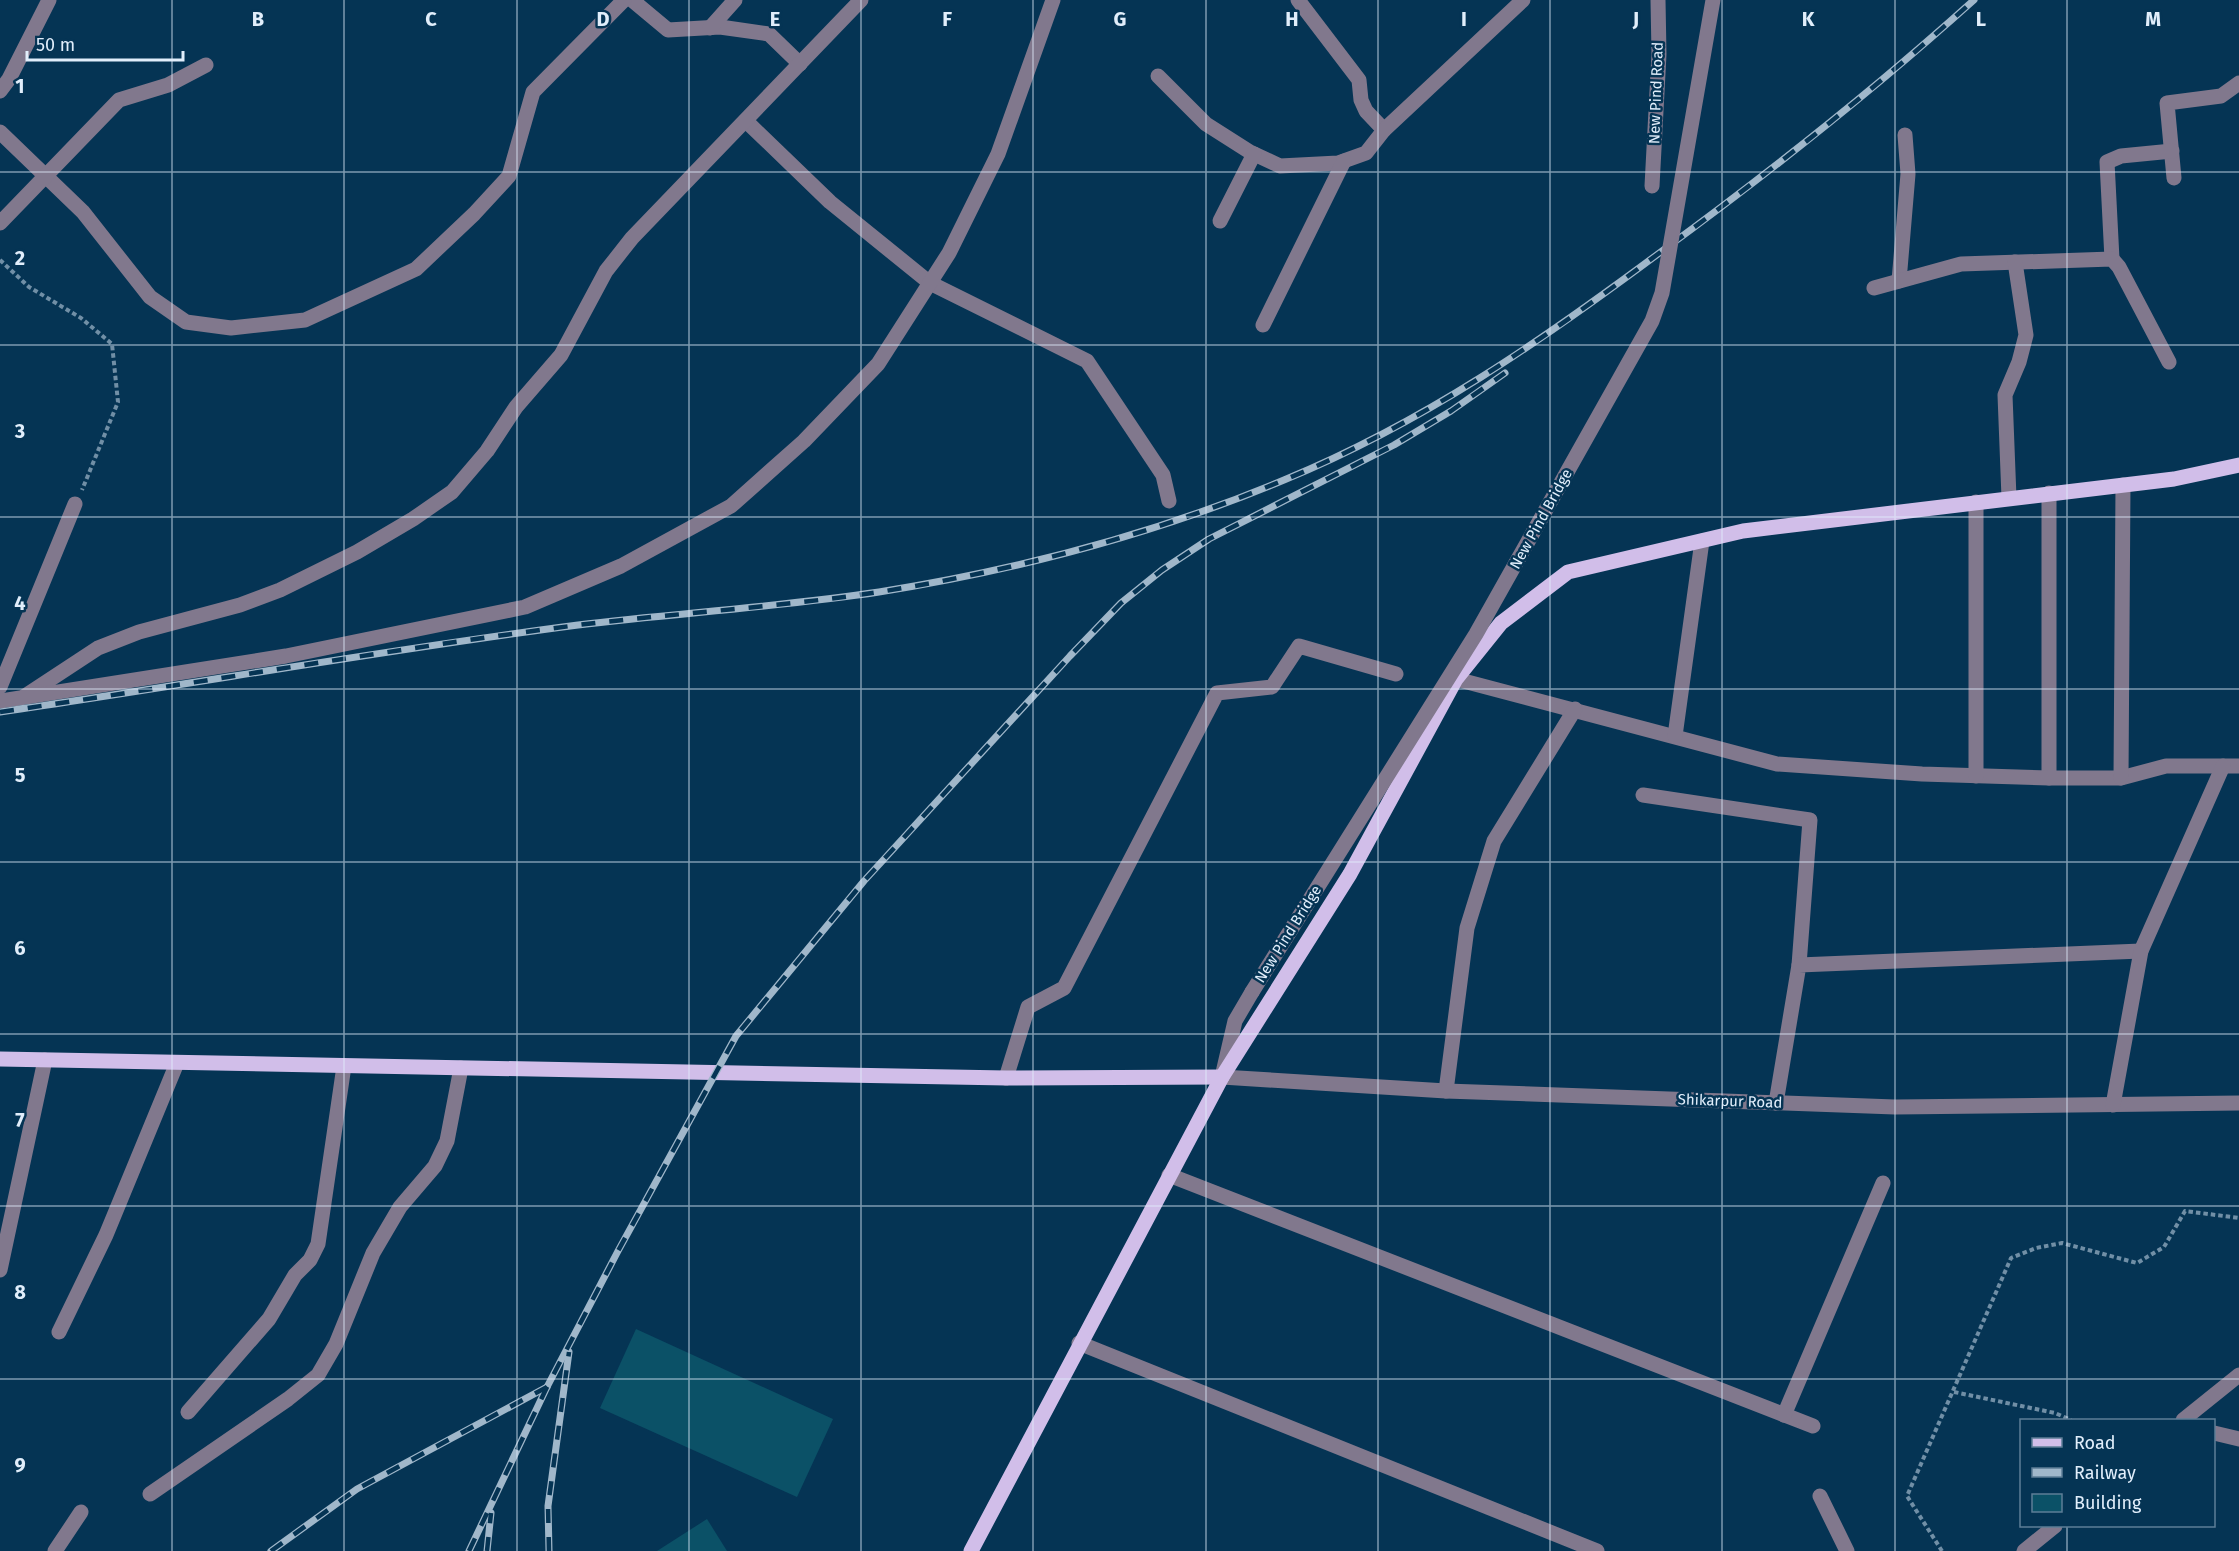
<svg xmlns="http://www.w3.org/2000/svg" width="2239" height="1551" viewBox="0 0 2239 1551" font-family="'Fira Sans',sans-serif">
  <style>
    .building { fill: #0b5167 }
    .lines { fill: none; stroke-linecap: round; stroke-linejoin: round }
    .path { stroke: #718fa6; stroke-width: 4; stroke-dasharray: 4.5 3; stroke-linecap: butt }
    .minor { stroke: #81788d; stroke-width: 15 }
    .major { stroke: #d1bee9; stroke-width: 15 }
    .rail-casing { stroke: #a0b7ca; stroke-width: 7 }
    .rail { stroke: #053454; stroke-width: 4.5; stroke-dasharray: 14; stroke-linecap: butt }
    .minor-bridge { stroke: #81788d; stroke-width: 15 }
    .grid { fill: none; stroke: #e1eefb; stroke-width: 1.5; stroke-opacity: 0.55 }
    .labels { text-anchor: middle; stroke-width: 5; stroke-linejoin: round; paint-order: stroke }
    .street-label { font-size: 15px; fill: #e1eefb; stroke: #053454 }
    .grid-label { font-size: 20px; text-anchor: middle; font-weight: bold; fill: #e1eefb; stroke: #053454; stroke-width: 5; stroke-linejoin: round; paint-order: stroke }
  </style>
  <rect width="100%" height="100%" fill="#053454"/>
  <g class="building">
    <polygon points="636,1329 833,1419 797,1497 600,1408"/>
    <polygon points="707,1519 727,1551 657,1551"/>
  </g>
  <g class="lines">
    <g class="path">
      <polyline points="0,260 29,287 81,318 112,344 118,402 82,490"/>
      <polyline points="1954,1392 2055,1413 2071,1420"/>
      <polyline points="1942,1551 1907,1496 2011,1258 2036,1248 2062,1243 2137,1263 2164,1247 2185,1211 2239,1218"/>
    </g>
    <g class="minor">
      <polyline points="632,0 668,30 720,27 769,34 800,64"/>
      <polyline points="1298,0 1359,80 1361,100 1366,111 1384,130"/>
      <polyline points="710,28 735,0"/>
      <polyline points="1158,76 1206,124 1250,152 1280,166 1338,163 1366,153 1384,130 1523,0"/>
      <polyline points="0,91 9,79 49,0"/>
      <polyline points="746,121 830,202 930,283 1087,361 1163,475 1169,501"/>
      <polyline points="0,132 83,212 150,297 186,322 231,328 305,320 416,269 474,214 509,176 533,92 624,0"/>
      <polyline points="2174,178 2167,103 2221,96 2239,83"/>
      <polyline points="1652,186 1659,54 1658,0"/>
      <polyline points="1220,221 1254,154"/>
      <polyline points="0,223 119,100 168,85 206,65"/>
      <polyline points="2112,259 2107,162 2121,156 2172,151"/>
      <polyline points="1899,281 1908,174 1905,135"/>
      <polyline points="1874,288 1961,264 2112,259 2119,267 2169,362"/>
      <polyline points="1263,325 1344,161"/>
      <polyline points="2049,493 2049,778"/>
      <polyline points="2009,498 2005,395 2019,362 2026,335 2015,262"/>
      <polyline points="1456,679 1777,764 1922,774 2049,778 2121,778 2166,766 2239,766"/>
      <polyline points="0,687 75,504"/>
      <polyline points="25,696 98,648 139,632 240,605 280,590 357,552 413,519 452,492 487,451 516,407 561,355 606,271 632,238 861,0"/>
      <polyline points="0,701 286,656 525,607 621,566 731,506 804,441 878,364 949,253 998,154 1053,0"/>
      <polyline points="1675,736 1702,541"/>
      <polyline points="1976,776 1976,502"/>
      <polyline points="2121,778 2123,485"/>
      <polyline points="1643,795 1810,820 1799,965"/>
      <polyline points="1252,992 1235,1021 1222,1077 1446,1091 1895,1107 2239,1103"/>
      <polyline points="1006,1078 1028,1007 1064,988 1217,693 1272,687 1299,646 1396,674"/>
      <polyline points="1446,1091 1467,928 1494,841 1575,709"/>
      <polyline points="1776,1103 1799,965 2141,951"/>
      <polyline points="2113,1105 2141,951 2223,766"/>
      <polyline points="1169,1175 1813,1426"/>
      <polyline points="0,1270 45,1060"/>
      <polyline points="59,1332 106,1235 177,1063"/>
      <polyline points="1079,1343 1597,1551"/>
      <polyline points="188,1412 269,1319 295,1275 310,1260 318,1244 344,1066"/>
      <polyline points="1784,1415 1883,1183"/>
      <polyline points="2183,1420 2239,1375"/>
      <polyline points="2214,1433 2239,1439"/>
      <polyline points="150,1494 288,1399 318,1375 336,1344 373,1253 400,1207 435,1166 447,1141 461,1068"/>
      <polyline points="1820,1496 1847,1551"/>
      <polyline points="55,1551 81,1512"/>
      <polyline points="2024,1551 2055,1526"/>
    </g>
    <g class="major">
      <polyline points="0,1059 1006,1078 1222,1077"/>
      <polyline points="971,1551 1222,1077 1350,874 1456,679 1501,623 1568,572 1743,531 2174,479 2239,465"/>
    </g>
    <g class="rail-casing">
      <g id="rail">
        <path d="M0 712C193 684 385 650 578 625 678 613 779 607 879 592 1017 570 1155 534 1284 480 1425 422 1541 341 1662 251 1770 172 1875 89 1974 0"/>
        <polyline points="271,1551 357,1489 547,1387"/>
        <polyline points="469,1551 547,1387 618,1251 736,1036 864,881 1070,656 1121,603 1162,570 1209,539 1394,445 1451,411 1505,373"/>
        <polyline points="487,1551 491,1513"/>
        <polyline points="549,1551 548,1506 569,1352"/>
      </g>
    </g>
    <use href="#rail" class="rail"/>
    <polyline class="minor-bridge" points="1252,992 1476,634 1652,321 1662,293 1713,0"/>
  </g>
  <path class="grid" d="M172 0V1551M344 0V1551M517 0V1551M689 0V1551M861 0V1551M1033 0V1551M1206 0V1551M1378 0V1551M1550 0V1551M1722 0V1551M1895 0V1551M2067 0V1420M0 172H2239M0 345H2239M0 517H2239M0 689H2239M0 862H2239M0 1034H2239M0 1206H2239M0 1379H2239M2067 1526V1551"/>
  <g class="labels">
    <g class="street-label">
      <text transform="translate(1656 93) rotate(-88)" y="5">New Pind Road</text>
      <text transform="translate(1541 519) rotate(-61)" y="5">New Pind Bridge</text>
      <text transform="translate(1288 934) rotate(-58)" y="5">New Pind Bridge</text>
      <text transform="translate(1730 1101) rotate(2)" y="5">Shikarpur Road</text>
    </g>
  </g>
  <g class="grid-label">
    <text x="258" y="26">B</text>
    <text x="431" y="26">C</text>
    <text x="603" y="26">D</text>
    <text x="775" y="26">E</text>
    <text x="947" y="26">F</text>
    <text x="1120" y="26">G</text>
    <text x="1292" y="26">H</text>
    <text x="1464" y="26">I</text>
    <text x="1636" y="26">J</text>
    <text x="1808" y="26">K</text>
    <text x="1981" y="26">L</text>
    <text x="2153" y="26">M</text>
    <text x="20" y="93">1</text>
    <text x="20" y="265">2</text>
    <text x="20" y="438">3</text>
    <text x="20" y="610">4</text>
    <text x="20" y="782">5</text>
    <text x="20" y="955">6</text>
    <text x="20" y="1127">7</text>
    <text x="20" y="1299">8</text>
    <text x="20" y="1472">9</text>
  </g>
  <rect x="2020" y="1419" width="195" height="108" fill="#053454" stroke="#5d7e97" stroke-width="1.5"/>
  <rect x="2032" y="1438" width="30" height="9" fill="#d1bee9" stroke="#5d7e97" stroke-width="1.5"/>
  <text x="2074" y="1449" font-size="18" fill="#e1eefb">Road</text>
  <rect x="2032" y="1468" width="30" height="9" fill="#a0b7ca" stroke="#5d7e97" stroke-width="1.5"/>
  <text x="2074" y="1479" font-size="18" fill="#e1eefb">Railway</text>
  <rect x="2032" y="1494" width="30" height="18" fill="#0b5167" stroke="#5d7e97" stroke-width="1.5"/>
  <text x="2074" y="1509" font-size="18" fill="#e1eefb">Building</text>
  <path d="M27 51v9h156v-9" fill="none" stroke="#e1eefb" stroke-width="3"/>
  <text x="36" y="51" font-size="18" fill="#e1eefb" stroke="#053454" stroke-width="4.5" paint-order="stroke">50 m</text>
</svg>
